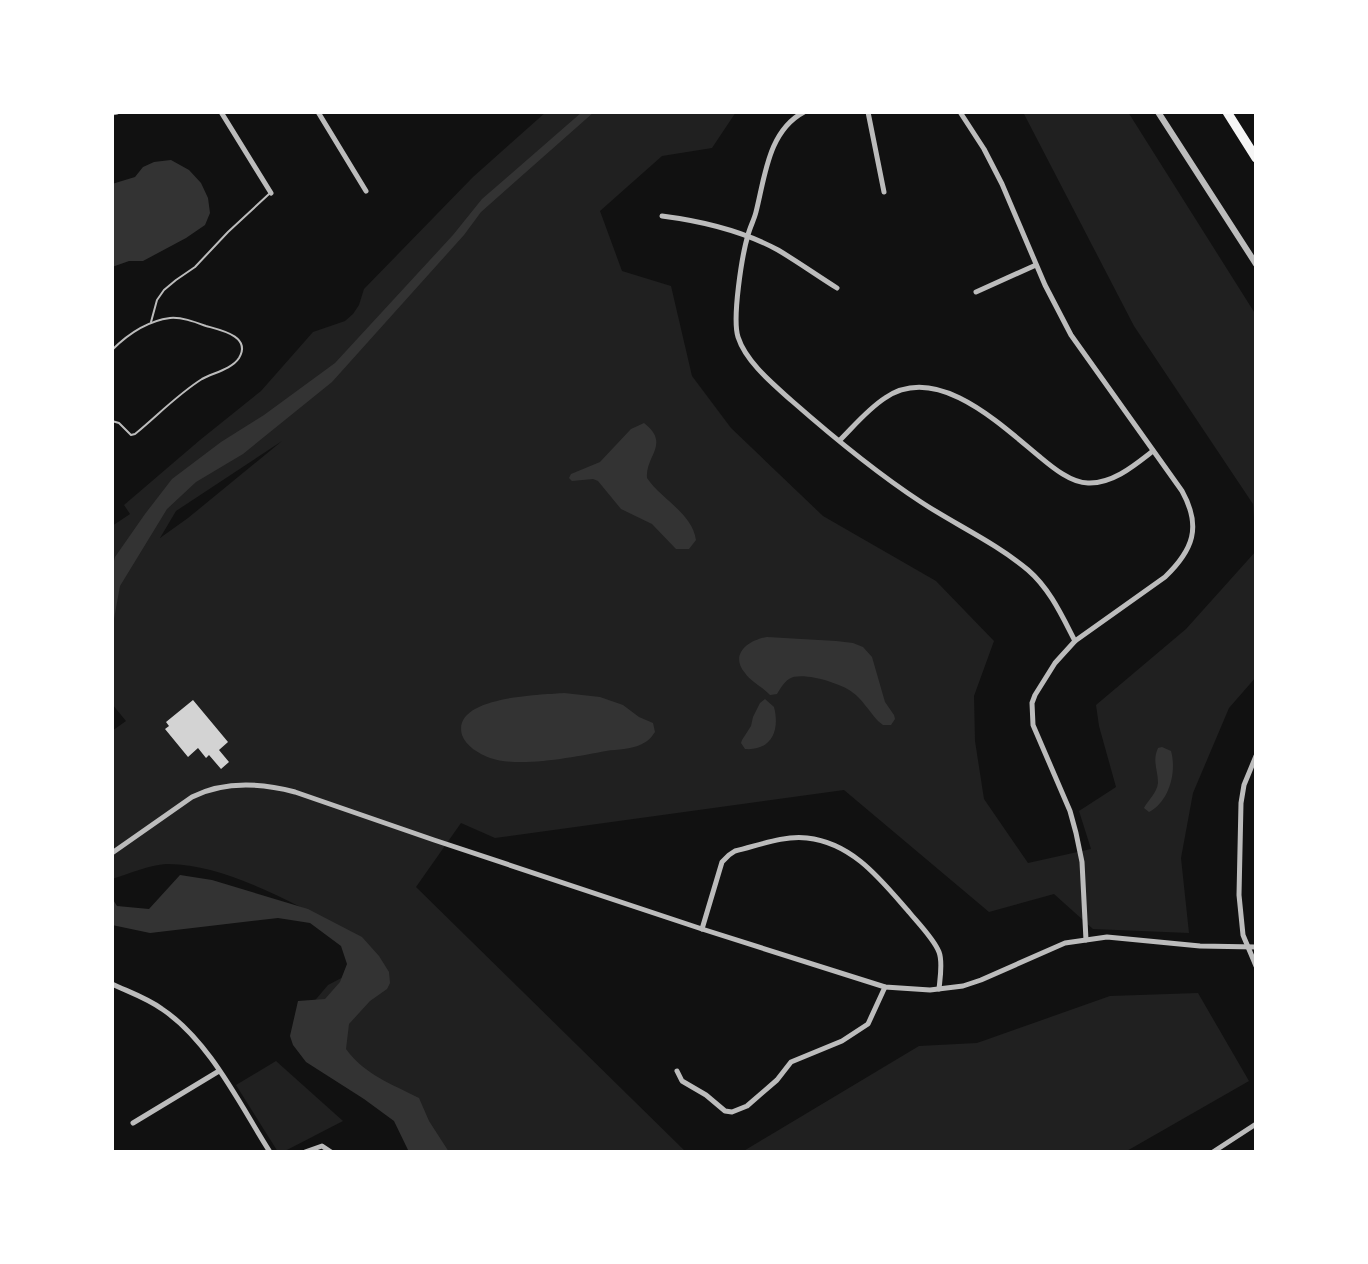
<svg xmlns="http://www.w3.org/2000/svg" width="1368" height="1264" viewBox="0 0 1368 1264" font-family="Montserrat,sans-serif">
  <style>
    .green { fill: #202020; fill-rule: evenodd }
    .water { fill: #333 }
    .building { fill: #d3d3d3 }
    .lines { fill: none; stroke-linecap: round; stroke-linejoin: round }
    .service { stroke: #bcbcbc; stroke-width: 2 }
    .minor { stroke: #bcbcbc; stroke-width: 5 }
    .tertiary { stroke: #bcbcbc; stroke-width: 6 }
    .motorway { stroke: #f5f5f5; stroke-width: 9 }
  </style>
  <rect width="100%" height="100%" fill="#111"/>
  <g class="green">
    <path d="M546 112H736L712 148 662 156 600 211 622 271 671 286 692 376 731 428 823 516 936 581 994 641 974 696 975 741 984 799 1028 863 1091 849 1079 811 1116 787 1099 726 1096 705 1186 629 1256 551V677L1229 708 1193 793 1181 858 1189 933 1093 929 1054 894 989 912 844 790 495 838 461 823 416 887 686 1152H417L360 1070 306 1011 328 985 349 974 341 927C291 903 223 863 166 864 150 865 128 874 112 879V731L126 721 112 704V526L130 514 124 505 200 440 261 391 313 332 345 321 353 314 359 305 364 289 473 177ZM282 441 188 518 160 538 176 511Z"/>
    <polygon points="1023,112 1128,112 1256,315 1256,550 1253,504 1134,326"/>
    <polygon points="1198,993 1249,1081 1125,1152 742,1152 919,1046 977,1043 1110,996"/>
    <polygon points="276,1061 343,1121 283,1152 278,1152 236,1085"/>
  </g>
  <g class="water">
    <polygon points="582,112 594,112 481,212 464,235 332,382 243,454 196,482 167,509 120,586 112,630 112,568 115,557 145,514 172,479 221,442 264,415 335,363 453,235 482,199"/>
    <polygon points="171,160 189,170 201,183 208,198 210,213 205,225 186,238 143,261 129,261 112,267 112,184 135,177 143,167 154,162"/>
    <path d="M644 423C671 444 645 456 647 478 661 499 692 513 696 540L689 549H676L652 524 621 509 598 481 593 479 572 481 569 478 571 474 600 462 631 429Z"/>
    <path d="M767 637 836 641 853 643 863 647 872 657 885 702 894 715 895 719 891 725H883L878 721C869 711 862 699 852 692 840 683 801 671 789 679 784 682 780 689 777 694L770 695C763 687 751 682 745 673 729 654 749 640 767 637Z"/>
    <path d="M564 693 600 697 623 705 639 717 653 723 655 732C651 738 648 741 642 744 630 750 618 749 606 751 575 757 519 768 490 758 479 754 466 746 462 735 451 696 541 695 564 693Z"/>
    <path d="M765 699 774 707C780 730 772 751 745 749L741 743 742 740 751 726 753 717 760 703Z"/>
    <path d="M1162 747 1171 751C1177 772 1169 802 1149 812L1144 808C1148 800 1157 793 1158 783 1158 770 1152 761 1158 748Z"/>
    <path d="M180 875 212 880 308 909 362 937 379 956 389 972 390 983 387 989 370 1001 349 1024 346 1049C365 1075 392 1084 419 1098L429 1121 449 1152H409L394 1121 364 1099 306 1062 293 1045 290 1036 298 1001 325 999 340 982 347 964 341 946 310 923 278 918 150 933 112 925V898L117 906 149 909Z"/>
  </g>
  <polygon class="building" points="193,700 228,742 219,750 229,762 221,769 209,755 206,758 198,748 188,757 165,729 169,726 166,722"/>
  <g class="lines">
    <g class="service">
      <polyline points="151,322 157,300 164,290 176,280 195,267 228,232 269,194"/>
      <path d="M112 350C128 334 147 321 170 318 182 317 195 322 206 326 220 330 252 336 239 358 232 369 213 373 202 379 178 394 157 416 135 434L131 435 119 423 112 421"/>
    </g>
    <g class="minor">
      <polyline points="221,112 271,193"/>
      <polyline points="318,112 366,191"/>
      <path d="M804 112C768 131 765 177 756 212 754 220 750 227 748 235 742 255 732 318 738 337 746 362 773 384 792 401 833 437 875 472 921 502 956 525 996 543 1028 570 1050 589 1062 616 1075 641"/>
      <polyline points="868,112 884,192"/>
      <path d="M960 112 984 149 1002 184 1045 285 1071 335 1182 491C1202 527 1193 550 1165 577L1075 641 1055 663 1035 695 1032 703 1033 725 1070 811 1076 833 1082 862 1086 940"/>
      <polyline points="112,113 117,112"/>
      <path d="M662 216C701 221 743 231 778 250 798 262 818 276 837 288"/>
      <polyline points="976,292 1036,265"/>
      <path d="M840 440C854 426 868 409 885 398 937 362 1001 425 1040 457 1052 467 1071 483 1088 483 1113 484 1135 465 1153 451"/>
      <polyline points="1256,756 1244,785 1241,803 1239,895 1243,935 1256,966"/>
      <path d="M112 853 192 797C224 781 261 783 295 792L434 840 702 929 885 987 930 990 963 986 981 980 1065 943 1107 937 1200 946 1256 947"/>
      <path d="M702 929 722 862 729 855 735 851C757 846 784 835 807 838 853 843 881 880 909 912 918 923 934 939 939 952 943 962 940 978 939 989"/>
      <path d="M112 984C129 992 147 998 162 1009 209 1040 240 1105 270 1152"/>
      <polyline points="677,1071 682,1081 706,1095 725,1111 732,1112 747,1106 777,1080 791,1062 842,1041 868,1024 885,987"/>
      <polyline points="133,1123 219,1071"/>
      <polyline points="305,1152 322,1146 331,1152"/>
      <polyline points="1213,1152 1256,1124"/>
    </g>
    <polyline class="tertiary" points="1158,112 1256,264"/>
    <polyline class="motorway" points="1227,112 1256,158"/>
  </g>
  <rect width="1368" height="1264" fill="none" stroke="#ffffff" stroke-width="228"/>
</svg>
